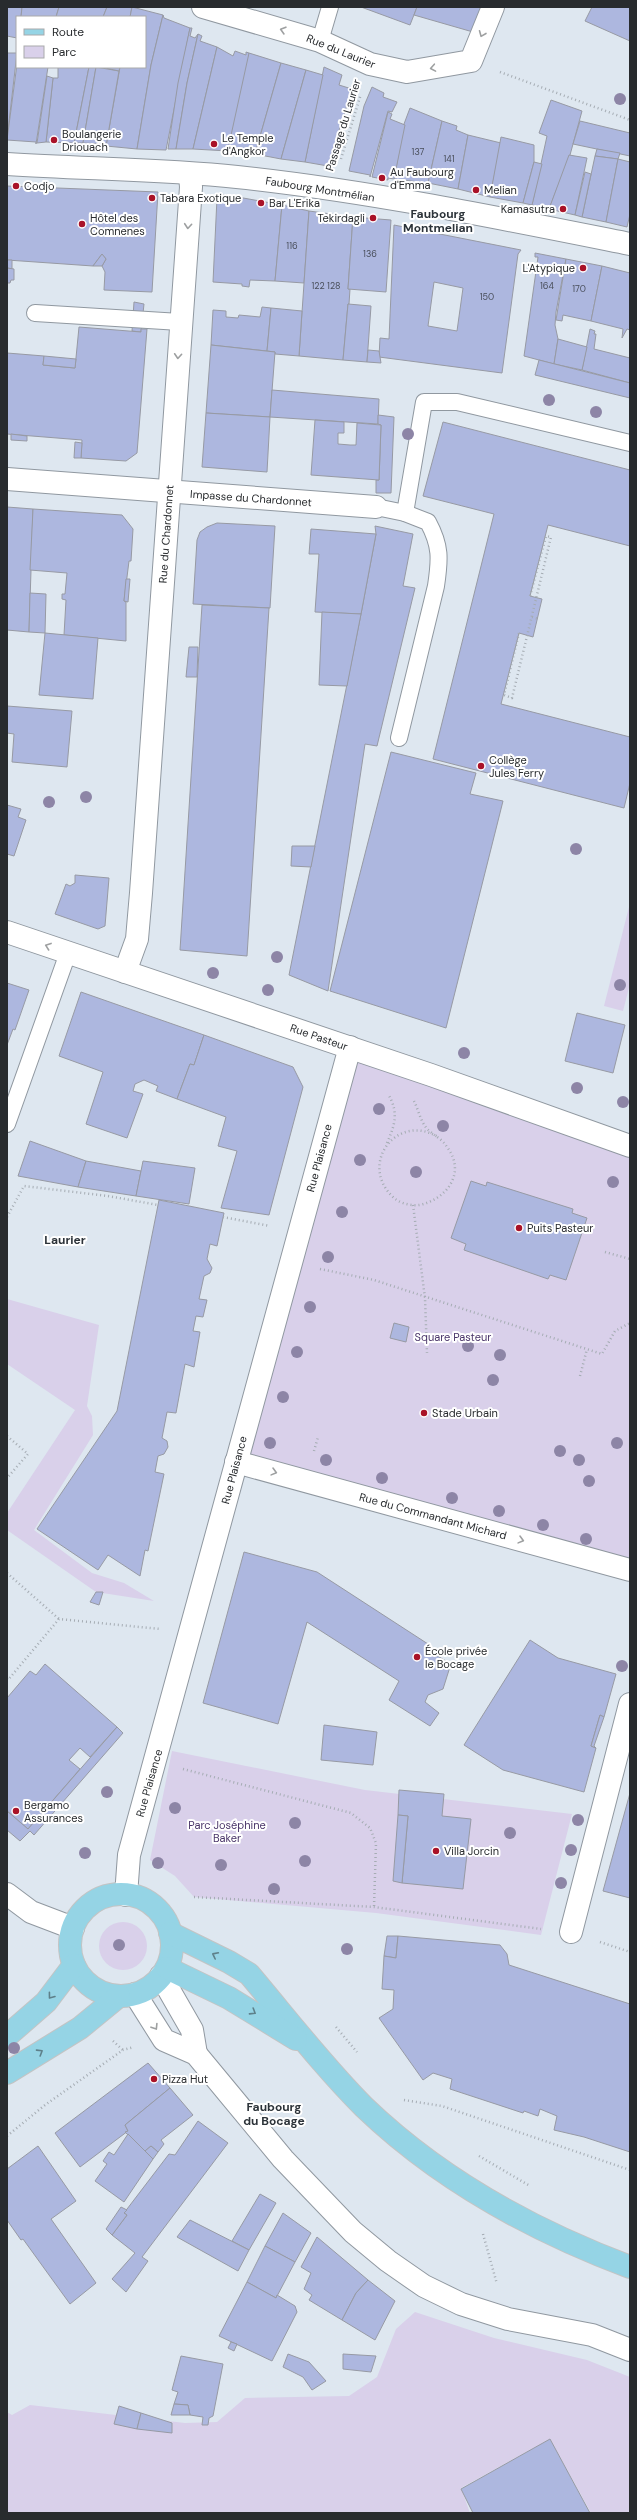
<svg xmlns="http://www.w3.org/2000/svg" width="637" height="2520" viewBox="0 0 637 2520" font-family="'DM Sans',sans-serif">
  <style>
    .green { fill: #d9d0ea }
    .building { fill: #adb7df; stroke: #979aa4; fill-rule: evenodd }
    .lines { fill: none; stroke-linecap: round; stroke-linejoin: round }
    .service-casing { stroke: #9098a0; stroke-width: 18 }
    .pedestrian-casing { stroke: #9098a0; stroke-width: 24 }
    .minor-casing { stroke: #9098a0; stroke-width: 24 }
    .secondary-casing { stroke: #9098a0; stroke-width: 24 }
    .primary-casing { stroke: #c3c4c4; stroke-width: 24 }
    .path { stroke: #a5acb3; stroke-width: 2.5; stroke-dasharray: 1 3; stroke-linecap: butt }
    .service { stroke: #fff; stroke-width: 16 }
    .pedestrian { stroke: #fff; stroke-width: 22 }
    .minor { stroke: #fff; stroke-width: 22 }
    .secondary { stroke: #fff; stroke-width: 22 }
    .primary { stroke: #95d4e5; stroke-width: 22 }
    .tree { fill: #8d85a6 }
    .oneway { stroke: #9ea0a1 }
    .oneway2 { stroke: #5e808a }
    .poi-dot { fill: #a91228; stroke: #fff; stroke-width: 1.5 }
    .labels { text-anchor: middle; stroke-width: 4; stroke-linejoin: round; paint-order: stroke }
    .number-label { font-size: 9px; fill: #494e5a }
    .street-label { font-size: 11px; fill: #282b2e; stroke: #fff }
    .poi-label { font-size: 11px; fill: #282b2e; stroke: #fff; text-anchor: start }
    .park-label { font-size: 11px; fill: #4a3569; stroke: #fff }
    .neighbourhood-label { font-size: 12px; font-weight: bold; fill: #2c3339; stroke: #fff }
  </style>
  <rect width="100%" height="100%" fill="#dee7f0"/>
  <g class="green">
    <polygon points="630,903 630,984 623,1011 604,1006"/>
    <polygon points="350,1047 630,1146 630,1570 236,1462"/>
    <polygon points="7,1299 99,1325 87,1406 92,1416 93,1435 34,1530 92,1573 124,1583 154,1601 96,1592 7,1530 7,1513 75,1410 7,1364"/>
    <polygon points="172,1751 365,1790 572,1814 541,1935 376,1913 194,1897 175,1876 150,1860"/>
    <circle cx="123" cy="1946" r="24"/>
    <polygon points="415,2312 494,2338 587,2360 630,2377 630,2513 591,2513 550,2439 461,2488 470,2513 7,2513 7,2412 12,2415 30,2405 185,2423 217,2422 245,2398 349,2396 377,2377 396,2329"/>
  </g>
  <g class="building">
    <polygon points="7,7 22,7 21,17 17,17 17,38 7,36"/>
    <polygon points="22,7 59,7 56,17 21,17"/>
    <polygon points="59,7 107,7 103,17 56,17"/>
    <polygon points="107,7 132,7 130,17 103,17"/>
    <polygon points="132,7 163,15 151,65 137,149 106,146 120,67 145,67 145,17 130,17"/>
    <polygon points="361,7 417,7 410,25"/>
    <polygon points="417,7 483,7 473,32 414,15"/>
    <polygon points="592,7 630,7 630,41 585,21"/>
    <polygon points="163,15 164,18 190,28 166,150 137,149 151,65"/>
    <polygon points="190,28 192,28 190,36 195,38 198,34 187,83 176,149 168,149 178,83"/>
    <polygon points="198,34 202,36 200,41 217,47 193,149 176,149 187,83"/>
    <polygon points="217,47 233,56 235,51 246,55 246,52 249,53 249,62 228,151 193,149"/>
    <polygon points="7,53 17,53 7,139"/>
    <polygon points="249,53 281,63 255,154 228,149"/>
    <polygon points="281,63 306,70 281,159 255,154"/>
    <polygon points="17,64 17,67 48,67 36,144 36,142 7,140"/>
    <polygon points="58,67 89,67 74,143 46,142 53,78 58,78"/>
    <polygon points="89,67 101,67 96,67 83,143 74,143"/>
    <polygon points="96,67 119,71 106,146 101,144 83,143"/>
    <polygon points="101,67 120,67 119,71"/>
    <polygon points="324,67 342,75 339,85 352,89 328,166 305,162"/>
    <polygon points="306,70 323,75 305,162 281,159"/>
    <polygon points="47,76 53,78 46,142 37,143"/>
    <polygon points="372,87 384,93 383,97 397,102 392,112 388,111 370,177 370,175 349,171 364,106"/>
    <polygon points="551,100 582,111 570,155 549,209 532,205 547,136 539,133"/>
    <polygon points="410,108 442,121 428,183 394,179 404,124"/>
    <polygon points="388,112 392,114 390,119 405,125 394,179 388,178 388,180 372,177"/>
    <polygon points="442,121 457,126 456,130 468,135 458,189 428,183"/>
    <polygon points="580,121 630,133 630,156 573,144"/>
    <polygon points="468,135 501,143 490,197 458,189"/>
    <polygon points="501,137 534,145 534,162 523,203 490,197"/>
    <polygon points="597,149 620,153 618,159 595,156"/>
    <polygon points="569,155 587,158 575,215 549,209"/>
    <polygon points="595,156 618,159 606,222 582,217"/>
    <polygon points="618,159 630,162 630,214 627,227 606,222"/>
    <polygon points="534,162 542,164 532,205 523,203"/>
    <polygon points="585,172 591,174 582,217 575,215"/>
    <polygon points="7,186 158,192 152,292 104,290 105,272 102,266 106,259 102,254 93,266 7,260"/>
    <polygon points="221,194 282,205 275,281 250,280 249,287 242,286 242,284 213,282 217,198 217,195"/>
    <polygon points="282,205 309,211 304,283 275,281"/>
    <polygon points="309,211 353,217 348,289 350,289 349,304 348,304 343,360 299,356"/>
    <polygon points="353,217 391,220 386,292 348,289"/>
    <path d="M394 225 521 250 518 254 502 373 379 357 380 338 389 339ZM434 282 463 288 457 331 428 326Z"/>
    <polygon points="535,253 566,259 556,312 555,325 558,339 554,364 524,356 538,257 535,257"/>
    <polygon points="102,254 106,259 102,266 93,266"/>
    <polygon points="566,259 602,266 591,321 563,315 562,321 556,320"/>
    <polygon points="7,260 12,260 12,269 7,268"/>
    <polygon points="602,266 630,273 630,330 627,329 622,338 623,329 591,321"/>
    <polygon points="7,268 14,269 14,280 11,280 10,283 7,283"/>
    <polygon points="134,302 144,304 141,332 132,331"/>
    <polygon points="348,304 371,306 367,362 343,360"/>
    <polygon points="262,307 271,308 267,351 211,345 213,310 226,311 226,317 238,318 239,315 260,317"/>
    <polygon points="271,308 302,311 299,356 275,354 275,352 267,351"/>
    <polygon points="79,327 141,332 141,329 147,329 137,453 126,461 81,458 82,440 7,434 7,353 44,356 43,365 75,368"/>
    <polygon points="590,329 595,331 594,334 596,334 594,349 630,358 630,383 582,370"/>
    <polygon points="558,339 587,347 582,370 554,364"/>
    <polygon points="211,345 275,352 270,417 206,413"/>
    <polygon points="368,350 379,351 381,363 367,362"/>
    <polygon points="44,356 76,359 75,368 43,365"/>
    <polygon points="539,360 630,383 630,398 535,375"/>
    <polygon points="272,390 379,399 378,424 270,417"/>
    <polygon points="206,413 270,417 267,472 202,467"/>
    <polygon points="378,415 394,417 391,493 376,493 376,480 379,480 381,425 378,424"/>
    <polygon points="315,420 344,422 344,433 338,433 338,444 350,445 356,445 357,423 381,425 379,480 311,475"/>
    <polygon points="443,422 630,470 630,546 548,525 530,596 542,599 533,637 519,633 501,704 630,737 630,783 624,808 433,759 494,514 423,496"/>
    <polygon points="11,434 27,436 27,441 11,440"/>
    <polygon points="75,442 82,443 81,458 74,458"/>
    <polygon points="7,507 33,509 29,632 7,630"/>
    <polygon points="33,509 122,515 133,529 131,561 129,561 124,601 126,602 126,641 64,635 66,600 62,599 62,594 65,594 67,573 30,570"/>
    <polygon points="217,523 275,526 270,608 193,604 197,540 200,532 207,527"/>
    <polygon points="375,526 413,534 403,586 415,588 377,746 365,744 328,991 289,975 361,614 376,534"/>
    <polygon points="311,529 376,534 361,614 315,612 319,554 309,554"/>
    <polygon points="126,579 130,579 128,602 124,601"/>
    <polygon points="30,593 46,594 45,633 29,632"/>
    <polygon points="202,605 269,608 247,956 180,950"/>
    <polygon points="322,612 361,614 347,686 319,685"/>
    <polygon points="45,633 98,638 93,699 39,695"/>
    <polygon points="189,647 198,647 197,677 186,677"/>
    <polygon points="7,706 72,711 67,767 12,762 14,734 7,733"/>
    <polygon points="391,752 476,773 470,794 503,801 446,1028 330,991"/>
    <polygon points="7,805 21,809 18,817 26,820 14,856 7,854"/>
    <polygon points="292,846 315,846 311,867 291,866"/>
    <polygon points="75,875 109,878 105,926 98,929 55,914 66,884 70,886 75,883"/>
    <polygon points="7,983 29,990 15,1030 13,1029 7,1045"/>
    <polygon points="81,992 204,1035 194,1065 190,1064 177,1099 156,1091 158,1086 144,1080 135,1084 133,1091 143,1094 127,1138 86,1124 103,1072 59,1056"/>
    <polygon points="577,1013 625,1025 613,1073 565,1061"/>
    <polygon points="204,1035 293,1067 303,1087 269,1215 221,1208 237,1151 218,1146 226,1117 177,1099 190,1064 194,1065"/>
    <polygon points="30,1141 86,1161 78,1187 18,1176"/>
    <polygon points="86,1161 141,1171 136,1196 78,1187"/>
    <polygon points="143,1161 195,1168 189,1204 136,1196"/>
    <polygon points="471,1181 486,1186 487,1182 573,1209 572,1213 587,1218 566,1280 550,1275 548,1279 464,1250 466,1244 451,1238"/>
    <polygon points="159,1200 224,1213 217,1246 210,1244 207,1259 212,1268 210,1273 204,1276 199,1299 207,1300 203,1317 196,1316 193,1331 200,1332 194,1367 185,1364 176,1413 167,1412 162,1438 167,1441 168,1447 164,1454 158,1456 155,1472 164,1474 148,1551 145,1550 140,1576 108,1555 98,1570 37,1529 117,1411"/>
    <polygon points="394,1323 409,1327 406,1342 390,1338"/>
    <polygon points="244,1552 317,1572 428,1644 426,1649 446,1661 449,1670 443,1689 428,1695 425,1702 439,1713 430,1726 389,1700 399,1681 307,1622 278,1724 203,1703"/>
    <polygon points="96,1592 103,1592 99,1605 90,1602"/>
    <polygon points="530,1640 558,1658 616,1674 604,1717 600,1715 591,1746 596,1748 584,1792 503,1770 464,1745"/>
    <polygon points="45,1664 117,1727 90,1757 80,1748 69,1760 80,1769 28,1829 7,1811 7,1698 30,1671 36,1675"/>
    <polygon points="600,1715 604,1717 594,1746 596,1748 591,1746"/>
    <polygon points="324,1725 377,1732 373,1765 321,1760"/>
    <polygon points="117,1727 123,1733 34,1835 30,1831 20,1841 7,1830 7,1811 28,1829"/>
    <polygon points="399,1790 444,1794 442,1816 471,1819 463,1889 402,1883 408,1816 398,1815"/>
    <polygon points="630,1793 630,1898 603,1891"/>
    <polygon points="398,1815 408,1816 402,1883 393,1881"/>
    <polygon points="387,1936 398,1936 396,1958 384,1956"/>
    <polygon points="398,1936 500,1945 507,1954 509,1965 630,2004 630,2152 584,2137 554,2130 557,2116 540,2109 538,2116 524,2111 523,2113 450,2089 452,2079 433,2073 423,2080 379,2018 393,2009 394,1990 382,1989 384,1956 396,1958"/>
    <polygon points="148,2063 170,2088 125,2125 128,2131 80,2167 55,2133"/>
    <polygon points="170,2088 193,2115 161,2140 164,2144 158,2152 151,2146 145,2151 125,2132 128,2131 125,2125"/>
    <polygon points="198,2121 228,2143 142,2257 148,2261 126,2292 112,2279 135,2253 112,2235 127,2215 124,2213 169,2154 175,2155"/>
    <polygon points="128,2134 153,2159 124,2202 95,2181 107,2164 103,2161 109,2152 114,2155"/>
    <polygon points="38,2146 76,2201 51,2219 96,2283 70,2304 23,2239 21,2240 7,2220 7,2169"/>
    <polygon points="151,2146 158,2152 153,2159 145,2151"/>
    <polygon points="260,2194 276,2203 249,2250 232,2241"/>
    <polygon points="121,2207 127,2210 124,2213 127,2215 112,2235 106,2229"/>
    <polygon points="283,2213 311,2233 295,2262 265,2246"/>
    <polygon points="190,2220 249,2250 238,2271 177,2237"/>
    <polygon points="317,2237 368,2280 356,2293 342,2320 309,2300 312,2295 304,2289 311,2273 301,2267"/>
    <polygon points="265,2246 295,2262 276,2298 247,2282"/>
    <polygon points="368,2280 395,2301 375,2340 342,2320 356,2293"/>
    <polygon points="247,2282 276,2298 277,2295 295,2306 297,2312 272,2361 219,2336"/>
    <polygon points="231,2342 237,2344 234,2351 228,2348"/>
    <polygon points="288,2354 309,2362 326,2381 312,2390 303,2377 283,2367"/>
    <polygon points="343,2354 376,2356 371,2372 343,2369"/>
    <polygon points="181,2356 223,2364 213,2416 209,2418 208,2425 202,2425 203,2417 190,2415 188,2405 174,2404 178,2392 172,2390"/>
    <polygon points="174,2404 188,2405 190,2415 171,2415"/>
    <polygon points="119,2406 141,2413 137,2429 114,2424"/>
    <polygon points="141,2413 172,2423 172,2433 137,2429"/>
    <polygon points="550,2439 590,2513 473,2513 461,2489"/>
  </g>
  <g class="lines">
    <g class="service-casing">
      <g id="service">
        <polyline points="320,41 330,7"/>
        <polyline points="35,313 180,322"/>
        <path d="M376 507 405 513 428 522C441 546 440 559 436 586L399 738"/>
        <polyline points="405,513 424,402 457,402 630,443"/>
        <polyline points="7,1124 68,953"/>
      </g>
    </g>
    <g class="pedestrian-casing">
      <g id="pedestrian">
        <path d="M7 164C84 169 161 169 237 177 369 191 500 218 630 244"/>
        <polyline points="571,1932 630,1704"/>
      </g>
    </g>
    <g class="minor-casing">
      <g id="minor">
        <polyline points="203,7 320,41 370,64 407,72 471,61 493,7"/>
        <polyline points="7,479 376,507"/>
        <polyline points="7,932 431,1075 630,1146"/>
        <polyline points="125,972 137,939 141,893 191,187 190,175"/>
        <polyline points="236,1462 630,1570"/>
        <polyline points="7,1894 31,1912 73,1928"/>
        <polyline points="126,1895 129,1855 350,1047"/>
      </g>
    </g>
    <g class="secondary-casing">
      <g id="secondary">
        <polyline points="161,1976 192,2030 196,2054"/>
        <polyline points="135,1994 164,2040 196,2054 283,2159 353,2232 388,2261 424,2286 461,2304 508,2319 592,2335 630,2350"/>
      </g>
    </g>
    <g class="primary-casing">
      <g id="primary">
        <circle cx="121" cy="1945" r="51"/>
        <path d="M170 1933 229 1962 249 1974C287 2019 323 2066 364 2107 439 2179 534 2231 630 2267"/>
        <polyline points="167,1968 229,1998 296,2039"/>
        <polyline points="7,2036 46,2002 74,1965"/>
        <polyline points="7,2073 80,2028 119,1996"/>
      </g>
    </g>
    <g class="path">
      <polyline points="500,72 630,120"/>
      <polyline points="341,159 361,94"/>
      <polyline points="532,617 538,619"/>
      <polyline points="519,633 504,695 512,698 551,537 546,536 530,596"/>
      <path d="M414 1101C418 1109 420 1119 425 1126 430 1134 442 1138 447 1147 467 1173 446 1200 419 1205 410 1206 399 1203 393 1197 358 1164 397 1112 438 1137"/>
      <path d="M387 1143C395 1125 399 1112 388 1094"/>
      <polyline points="413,1205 425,1298 427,1353"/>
      <polyline points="7,1217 24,1186 108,1196 158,1205"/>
      <polyline points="223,1217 270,1226"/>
      <polyline points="605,1252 630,1259"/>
      <polyline points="320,1269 374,1280 602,1354 615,1331 630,1323"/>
      <polyline points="580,1376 587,1349"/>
      <polyline points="7,1436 28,1454 7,1478"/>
      <polyline points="314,1451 318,1437"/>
      <polyline points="7,1573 59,1619"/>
      <polyline points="7,1679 8,1680 59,1619 160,1629"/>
      <polyline points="183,1769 351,1813 370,1828 376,1843 374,1907"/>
      <polyline points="194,1897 374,1907 541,1929"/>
      <polyline points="600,1942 630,1952"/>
      <polyline points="336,2027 357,2052"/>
      <polyline points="113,2041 123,2050"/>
      <polyline points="404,2100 442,2106 630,2170"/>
      <polyline points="7,2136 45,2105 123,2050 134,2047"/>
      <polyline points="479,2156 530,2186"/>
      <polyline points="483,2234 497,2284"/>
    </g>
    <use href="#service" class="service"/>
    <use href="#pedestrian" class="pedestrian"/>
    <use href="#minor" class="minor"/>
    <use href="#secondary" class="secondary"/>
    <use href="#primary" class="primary"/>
  </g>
  <g class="tree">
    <circle cx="620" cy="99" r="6"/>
    <circle cx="549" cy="400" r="6"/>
    <circle cx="596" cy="412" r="6"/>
    <circle cx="408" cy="434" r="6"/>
    <circle cx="86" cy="797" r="6"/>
    <circle cx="49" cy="802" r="6"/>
    <circle cx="576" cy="849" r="6"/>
    <circle cx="277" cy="957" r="6"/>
    <circle cx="213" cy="973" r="6"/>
    <circle cx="620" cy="985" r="6"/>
    <circle cx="268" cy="990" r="6"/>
    <circle cx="464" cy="1053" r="6"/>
    <circle cx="577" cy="1088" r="6"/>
    <circle cx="623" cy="1102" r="6"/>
    <circle cx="379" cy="1109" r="6"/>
    <circle cx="443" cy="1126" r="6"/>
    <circle cx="360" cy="1160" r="6"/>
    <circle cx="416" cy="1172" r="6"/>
    <circle cx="613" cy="1182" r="6"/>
    <circle cx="342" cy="1212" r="6"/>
    <circle cx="328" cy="1257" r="6"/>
    <circle cx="310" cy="1307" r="6"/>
    <circle cx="468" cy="1346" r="6"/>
    <circle cx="297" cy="1352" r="6"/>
    <circle cx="500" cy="1355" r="6"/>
    <circle cx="493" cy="1380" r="6"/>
    <circle cx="283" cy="1397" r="6"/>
    <circle cx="270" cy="1443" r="6"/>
    <circle cx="617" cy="1443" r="6"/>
    <circle cx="560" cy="1451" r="6"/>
    <circle cx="326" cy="1460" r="6"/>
    <circle cx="579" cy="1460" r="6"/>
    <circle cx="382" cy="1478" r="6"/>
    <circle cx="589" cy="1481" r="6"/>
    <circle cx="452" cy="1498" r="6"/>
    <circle cx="499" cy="1511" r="6"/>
    <circle cx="543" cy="1525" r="6"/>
    <circle cx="586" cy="1539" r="6"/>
    <circle cx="622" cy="1666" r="6"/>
    <circle cx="107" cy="1792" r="6"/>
    <circle cx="175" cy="1808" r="6"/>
    <circle cx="578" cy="1820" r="6"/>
    <circle cx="295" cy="1823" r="6"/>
    <circle cx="510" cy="1833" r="6"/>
    <circle cx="571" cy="1850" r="6"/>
    <circle cx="85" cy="1853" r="6"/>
    <circle cx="305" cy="1861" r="6"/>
    <circle cx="158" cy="1863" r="6"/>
    <circle cx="221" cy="1865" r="6"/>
    <circle cx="561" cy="1883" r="6"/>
    <circle cx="274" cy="1889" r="6"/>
    <circle cx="119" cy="1945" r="6"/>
    <circle cx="347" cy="1949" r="6"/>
    <circle cx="14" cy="2048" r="6"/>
  </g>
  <defs><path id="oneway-chevron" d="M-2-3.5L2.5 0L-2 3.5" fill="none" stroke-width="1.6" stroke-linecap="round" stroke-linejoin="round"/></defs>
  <g class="oneway">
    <use href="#oneway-chevron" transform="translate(283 30) rotate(-164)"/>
    <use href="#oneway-chevron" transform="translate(482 34) rotate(112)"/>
    <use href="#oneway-chevron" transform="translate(433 68) rotate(170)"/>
    <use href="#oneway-chevron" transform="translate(188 226) rotate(95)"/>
    <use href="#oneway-chevron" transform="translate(178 356) rotate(94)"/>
    <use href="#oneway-chevron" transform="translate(48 946) rotate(-160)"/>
    <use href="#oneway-chevron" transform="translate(274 1472) rotate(15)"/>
    <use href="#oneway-chevron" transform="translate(521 1540) rotate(15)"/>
    <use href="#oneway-chevron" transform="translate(155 2027) rotate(58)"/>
  </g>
  <g class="oneway2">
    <use href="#oneway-chevron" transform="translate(215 1955) rotate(-153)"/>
    <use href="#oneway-chevron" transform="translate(51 1996) rotate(127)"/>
    <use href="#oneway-chevron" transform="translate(253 2012) rotate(32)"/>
    <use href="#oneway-chevron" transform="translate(40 2052) rotate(-32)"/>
  </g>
  <g class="poi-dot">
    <circle cx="54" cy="140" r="4"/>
    <circle cx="214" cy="144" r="4"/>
    <circle cx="382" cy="178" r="4"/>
    <circle cx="16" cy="186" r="4"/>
    <circle cx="476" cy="190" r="4"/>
    <circle cx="152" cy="198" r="4"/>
    <circle cx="261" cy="203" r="4"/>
    <circle cx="563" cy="209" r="4"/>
    <circle cx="373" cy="218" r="4"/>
    <circle cx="82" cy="224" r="4"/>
    <circle cx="583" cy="268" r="4"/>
    <circle cx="481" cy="766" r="4"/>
    <circle cx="519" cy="1228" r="4"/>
    <circle cx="424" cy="1413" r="4"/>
    <circle cx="417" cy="1657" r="4"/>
    <circle cx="16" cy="1811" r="4"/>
    <circle cx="436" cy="1851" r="4"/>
    <circle cx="154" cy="2079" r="4"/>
  </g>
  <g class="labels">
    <g class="number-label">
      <text x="418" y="155">137</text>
      <text x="449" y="162">141</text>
      <text x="292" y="249">116</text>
      <text x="370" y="257">136</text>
      <text x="326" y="289">122 128</text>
      <text x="547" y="289">164</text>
      <text x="579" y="292">170</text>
      <text x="487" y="300">150</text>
    </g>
    <g class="street-label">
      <text transform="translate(341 51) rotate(22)" y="4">Rue du Laurier</text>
      <text transform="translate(343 125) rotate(-73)" y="4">Passage du Laurier</text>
      <text transform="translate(320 189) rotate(9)" y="4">Faubourg Montmélian</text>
      <text transform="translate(251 498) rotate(4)" y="4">Impasse du Chardonnet</text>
      <text transform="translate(166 534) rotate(-86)" y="4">Rue du Chardonnet</text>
      <text transform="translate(319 1037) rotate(19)" y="4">Rue Pasteur</text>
      <text transform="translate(319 1158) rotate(-75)" y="4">Rue Plaisance</text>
      <text transform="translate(234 1470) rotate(-75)" y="4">Rue Plaisance</text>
      <text transform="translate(433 1516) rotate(15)" y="4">Rue du Commandant Michard</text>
      <text transform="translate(149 1783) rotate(-74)" y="4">Rue Plaisance</text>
    </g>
    <g class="poi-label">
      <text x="62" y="138">Boulangerie<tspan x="62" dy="13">Driouach</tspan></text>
      <text x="222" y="142">Le Temple<tspan x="222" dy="13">d'Angkor</tspan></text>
      <text x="390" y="176">Au Faubourg<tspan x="390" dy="13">d'Emma</tspan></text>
      <text x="24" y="190">Codjo</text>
      <text x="484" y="194">Melian</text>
      <text x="160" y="202">Tabara Exotique</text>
      <text x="269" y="207">Bar L'Erika</text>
      <text x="555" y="213" text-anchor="end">Kamasutra</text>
      <text x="90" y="222">Hôtel des<tspan x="90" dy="13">Comnenes</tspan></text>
      <text x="365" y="222" text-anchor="end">Tekirdagli</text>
      <text x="575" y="272" text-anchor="end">L'Atypique</text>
      <text x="489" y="764">Collège<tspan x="489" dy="13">Jules Ferry</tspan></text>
      <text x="527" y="1232">Puits Pasteur</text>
      <text x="432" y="1417">Stade Urbain</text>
      <text x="425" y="1655">École privée<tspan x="425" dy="13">le Bocage</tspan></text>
      <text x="24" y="1809">Bergamo<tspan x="24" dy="13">Assurances</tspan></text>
      <text x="444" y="1855">Villa Jorcin</text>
      <text x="162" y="2083">Pizza Hut</text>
    </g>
    <g class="park-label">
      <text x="453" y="1341">Square Pasteur</text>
      <text x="227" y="1829">Parc Joséphine<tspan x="227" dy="13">Baker</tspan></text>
    </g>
    <g class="neighbourhood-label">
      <text x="438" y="218">Faubourg<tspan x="438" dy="14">Montmelian</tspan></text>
      <text x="65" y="1244">Laurier</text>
      <text x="274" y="2111">Faubourg<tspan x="274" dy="14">du Bocage</tspan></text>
    </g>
  </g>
  <rect width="637" height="2520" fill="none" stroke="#282b2e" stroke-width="16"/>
  <rect x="16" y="16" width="130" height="52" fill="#ffffff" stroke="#a9aaab"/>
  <rect x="24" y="29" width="20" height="6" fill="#95d4e5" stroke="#a9aaab"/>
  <text x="52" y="36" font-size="12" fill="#282b2e">Route</text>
  <rect x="24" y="46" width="20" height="12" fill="#d9d0ea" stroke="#a9aaab"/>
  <text x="52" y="56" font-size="12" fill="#282b2e">Parc</text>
</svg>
